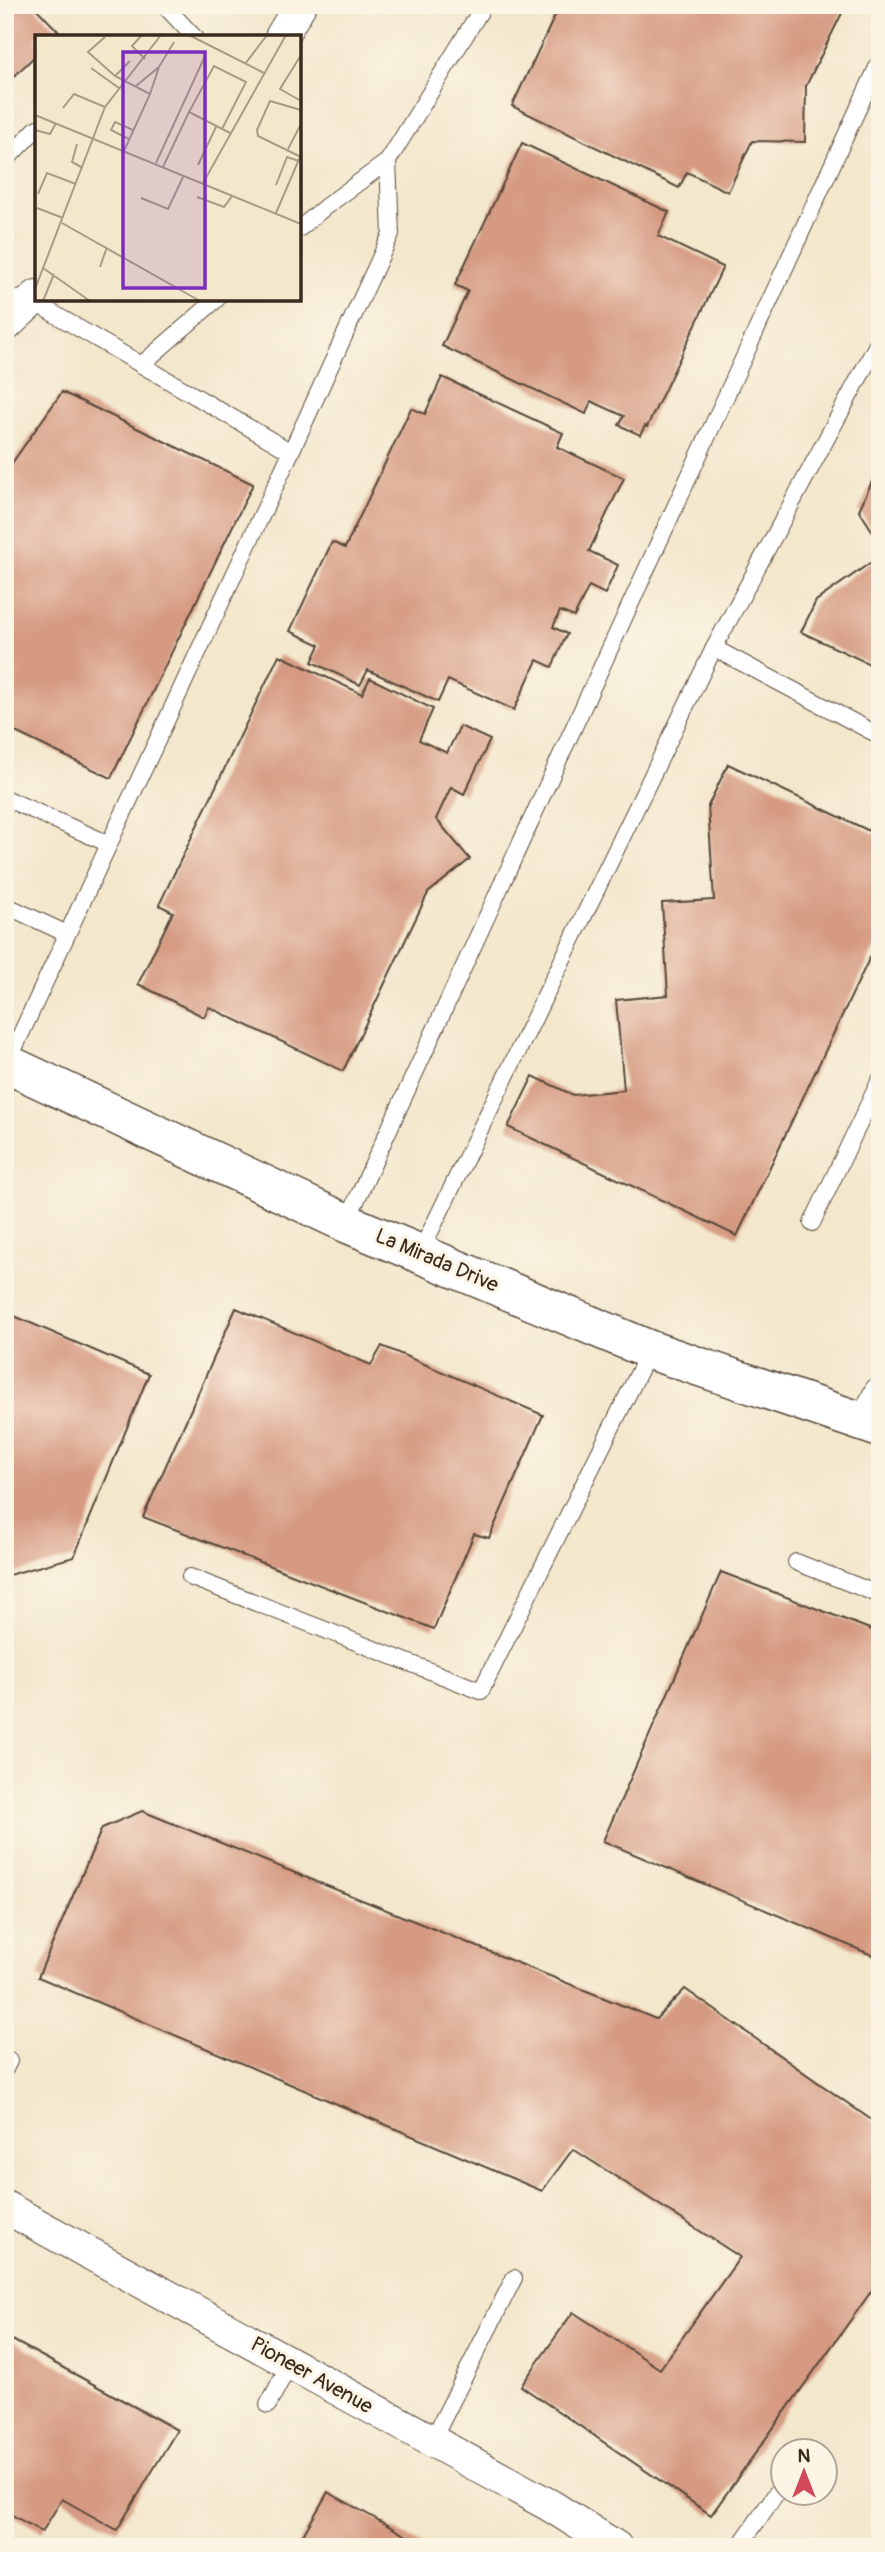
<svg xmlns="http://www.w3.org/2000/svg" width="885" height="2552" viewBox="0 0 885 2552" font-family="Pangolin,sans-serif">
  <style>
    .building { fill: #d59a81 }
    .lines { fill: none; stroke-linecap: round; stroke-linejoin: round }
    .service-casing { stroke: #574638; stroke-width: 18 }
    .minor-casing { stroke: #574638; stroke-width: 34 }
    .secondary-casing { stroke: #574638; stroke-width: 41 }
    .service { stroke: #fff; stroke-width: 16 }
    .minor { stroke: #fff; stroke-width: 32 }
    .secondary { stroke: #fff; stroke-width: 38 }
    .labels { text-anchor: middle; stroke-width: 6; stroke-linejoin: round; paint-order: stroke }
    .street-label { font-size: 21px; fill: #3b2a1e; stroke: #fcf5e5 }
    .inset-road { fill: none; stroke: #a99b86; stroke-width: 2 }
    .view { fill: #7b2cbf; fill-opacity: 0.15; stroke: #7b2cbf; stroke-width: 3.5 }
    .inset-edge { fill: none; stroke: #3b2a1e; stroke-width: 3.5 }
  </style>
  <rect width="100%" height="100%" fill="#fcf5e5"/>
  <filter id="ink" filterUnits="userSpaceOnUse"><feTurbulence type="fractalNoise" baseFrequency=".0143" numOctaves="2"/><feDisplacementMap in="SourceGraphic" scale="14" xChannelSelector="R" yChannelSelector="G"/><feConvolveMatrix kernelMatrix="1 2 1 2 8 2 1 2 1" color-interpolation-filters="sRGB"/></filter>
  <filter id="wash" filterUnits="userSpaceOnUse"><feTurbulence type="fractalNoise" baseFrequency=".00686" numOctaves="4" result="noise"/><feDisplacementMap in="SourceGraphic" scale="28" xChannelSelector="R" yChannelSelector="G"/><feGaussianBlur stdDeviation="1.57" result="paint"/><feColorMatrix in="noise" values="0 0 0 0 0 0 0 0 0 0 0 0 0 0 0 0 0 1.4 0 .05"/><feComposite in="paint" operator="in"/></filter>
  <g filter="url(#wash)">
    <rect width="100%" height="100%" fill="#f3e7cc"/>
    <g id="blocks">
      <g class="building">
        <polygon points="5,5 33,5 59,32 55,37 37,37 37,54 5,85"/>
        <polygon points="560,5 846,5 806,86 805,142 752,141 728,192 687,172 679,188 512,106"/>
        <polygon points="522,143 669,212 658,236 723,267 647,427 645,426 640,435 619,425 624,416 591,401 586,414 442,346 468,291 455,285"/>
        <polygon points="442,377 563,433 557,447 624,478 589,551 618,565 605,594 589,586 574,617 560,611 553,627 567,634 552,667 537,660 514,710 448,680 438,702 368,670 360,685 312,662 320,645 290,631 332,542 345,548 411,408 425,414"/>
        <polygon points="62,392 253,484 111,778 5,727 5,473"/>
        <polygon points="880,464 880,543 859,510"/>
        <polygon points="880,556 880,669 801,632 816,601"/>
        <polygon points="279,655 362,694 370,678 433,709 419,740 447,753 460,726 490,740 464,794 451,787 436,819 470,859 428,893 343,1071 209,1007 204,1017 138,984 173,912 159,905"/>
        <polygon points="728,764 880,836 880,936 737,1236 508,1127 533,1076 573,1095 624,1090 616,1000 668,995 662,903 714,900 708,806"/>
        <polygon points="236,1308 371,1365 382,1346 543,1415 489,1538 474,1534 434,1629 143,1517"/>
        <polygon points="5,1312 149,1374 74,1557 5,1576"/>
        <polygon points="721,1572 880,1633 880,1942 874,1956 603,1841"/>
        <polygon points="142,1811 656,2019 685,1989 880,2126 880,2279 711,2515 521,2386 573,2312 660,2369 740,2257 573,2149 542,2191 38,1977 102,1828"/>
        <polygon points="5,2336 177,2430 117,2530 62,2499 42,2532 5,2511"/>
        <polygon points="328,2492 426,2547 296,2547"/>
      </g>
    </g>
  </g>
  <g filter="url(#ink)">
    <use href="#blocks" fill-opacity="0" stroke="#574638" stroke-width="2"/>
    <g class="lines">
      <g class="service-casing">
        <g id="service">
          <polyline points="164,5 194,37"/>
          <polyline points="5,161 37,128"/>
          <polyline points="388,161 484,5"/>
          <polyline points="5,297 32,301 291,452 7,1064"/>
          <polyline points="880,339 714,648 880,736"/>
          <polyline points="141,365 217,299"/>
          <polyline points="291,452 391,234 388,161 325,207 299,229"/>
          <polyline points="5,798 109,844"/>
          <polyline points="5,905 67,934"/>
          <polyline points="346,1223 880,61"/>
          <polyline points="812,1223 880,1080"/>
          <polyline points="420,1253 714,648"/>
          <polyline points="796,1562 880,1595"/>
          <polyline points="190,1577 481,1691 650,1350"/>
          <polyline points="5,2069 9,2061"/>
          <polyline points="268,2405 290,2363"/>
          <polyline points="432,2441 514,2278"/>
          <polyline points="739,2547 784,2482"/>
        </g>
      </g>
      <g class="minor-casing">
        <g id="minor">
          <polyline points="281,37 300,5"/>
          <polyline points="5,326 37,296"/>
          <polyline points="866,1423 880,1393"/>
          <polyline points="5,2207 551,2506 616,2547"/>
        </g>
      </g>
      <g class="secondary-casing">
        <polyline id="secondary" points="5,1063 346,1223 650,1350 880,1428"/>
      </g>
      <use href="#service" class="service"/>
      <use href="#minor" class="minor"/>
      <use href="#secondary" class="secondary"/>
    </g>
  </g>
  <g class="labels">
    <g class="street-label">
      <text transform="translate(437 1260) rotate(23)" y="7">La Mirada Drive</text>
      <text transform="translate(312 2375) rotate(29)" y="7">Pioneer Avenue</text>
    </g>
  </g>
  <g transform="translate(35 35)">
    <rect width="266" height="266" fill="#f3e7cc"/>
    <path class="inset-road" d="M107 0 97 11 110 24M154 0 229 38M70 2 53 17 80 41M266 20 245 54 266 66M210 29 232 0M124 32 139 7M56 33 84 53M101 51 124 32 115 59M28 73 39 59 70 72M266 75 235 66 222 95 223 101 266 122M0 80 266 189M187 94 211 47 179 31 154 77 195 98M0 95 15 99 21 88M94 104 76 95 80 87 98 95M42 109 37 127 48 133M253 114 266 89M89 116 115 59 80 41 95 26M121 128 170 21M163 130 181 92M128 132 154 77M168 148 251 0M241 150 252 122 264 126M3 159 12 138 41 149M162 162 189 172 197 161M106 163 133 174 148 142M2 173 28 183M241 178 265 122M27 188 165 266M65 232 72 212M8 233 55 266M0 254 70 72 126 0M8 266 19 239"/>
    <path class="view" d="M88 17H170V253H88Z"/>
    <rect width="266" height="266" class="inset-edge"/>
  </g>
  <rect width="885" height="2552" fill="none" stroke="#fcf5e5" stroke-width="28"/>
  <g transform="translate(804 2472)"><circle r="33" fill="#fcf5e5" stroke="#afa495" stroke-width="2"/>
  <path d="M0-5L12 26L0 18L-12 26Z" fill="#d1495b"/>
  <text y="-10" font-size="19" font-weight="bold" text-anchor="middle" fill="#3b2a1e">N</text>
  </g>
</svg>
